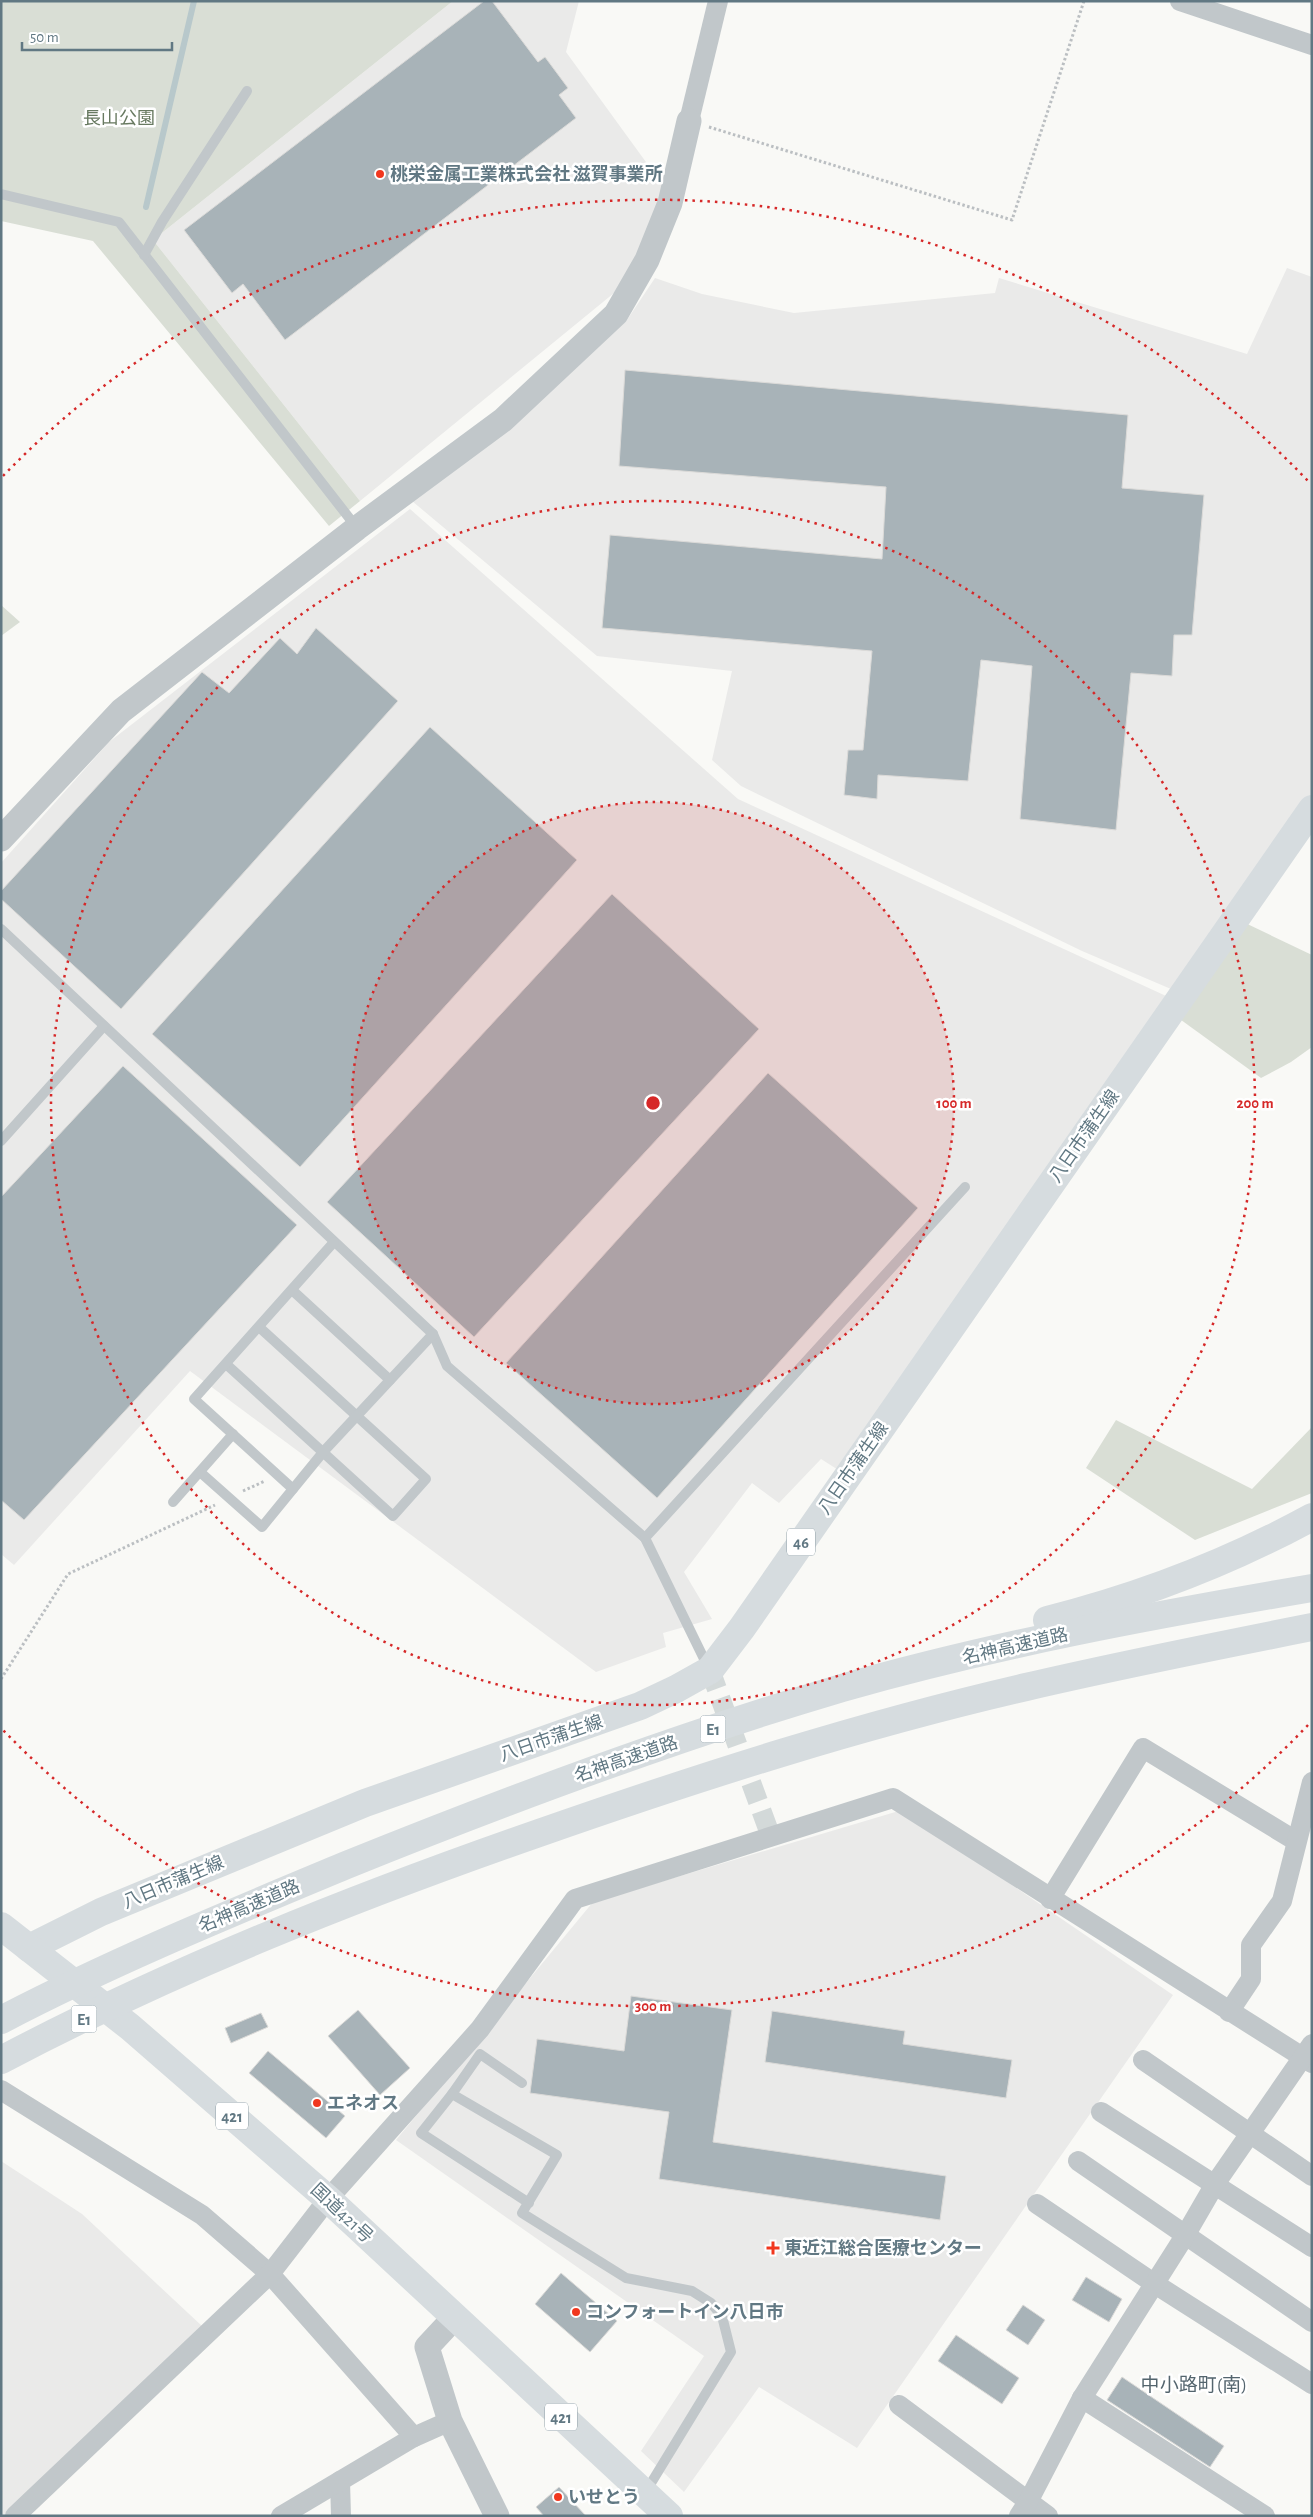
<svg xmlns="http://www.w3.org/2000/svg" width="1313" height="2517" viewBox="0 0 1313 2517" font-family="'Alegreya Sans','Noto Sans JP',sans-serif">
  <style>
    .built { fill: #eaeae9 }
    .green { fill: #d9ded5 }
    .lines { fill: none; stroke-linecap: round; stroke-linejoin: round }
    .stream { stroke: #b8c8cb; stroke-width: 6 }
    .building { fill: #a8b3b8; stroke: #dbdad8 }
    .minor-tunnel { stroke: #d3d9d9; stroke-width: 20; stroke-dasharray: 20 10; stroke-linecap: butt }
    .path { stroke: #bbbfc2; stroke-width: 3; stroke-dasharray: 2.5 2.5; stroke-linecap: butt }
    .service { stroke: #c1c7ca; stroke-width: 10 }
    .minor { stroke: #c1c7ca; stroke-width: 20 }
    .tertiary { stroke: #c1c7ca; stroke-width: 25 }
    .primary { stroke: #d6dcdf; stroke-width: 28 }
    .trunk { stroke: #d6dcdf; stroke-width: 28 }
    .motorway { stroke: #d6dcdf; stroke-width: 28 }
    .ring { fill: none; stroke: #d62828; stroke-width: 2.5; stroke-dasharray: 2.5 5 }
    .poi-dot { fill: #f1371e; stroke: #fff; stroke-width: 2 }
    .labels { text-anchor: middle; stroke-width: 5; stroke-linejoin: round; paint-order: stroke }
    .shield { fill: #fff; stroke: #90a0a8; stroke-width: 1 }
    .shield-label { font-size: 16px; font-weight: bold; fill: #617883 }
    .park-label { font-size: 18px; fill: #687a61; stroke: #fff }
    .poi-label { font-size: 18px; font-weight: bold; fill: #617883; stroke: #fff; text-anchor: start }
    .street-label { font-size: 18px; fill: #617883; stroke: #fff }
    .neighbourhood-label { font-size: 19px; fill: #54656e; stroke: #fff }
    .centre { fill: #d62828; stroke: #fff; stroke-width: 2.5 }
    .ring-label { font-size: 15px; text-anchor: middle; font-weight: bold; fill: #d62828; stroke: #fff; stroke-width: 5; stroke-linejoin: round; paint-order: stroke }
  </style>
  <rect width="100%" height="100%" fill="#f9f9f6"/>
  <g class="built">
    <polygon points="453,1 579,1 566,52 667,191 642,250 614,293 360,501 153,240"/>
    <polygon points="1287,268 1312,277 1312,797 1178,992 1082,951 741,786 712,760 732,671 597,656 412,501 527,411 627,320 655,278 702,294 794,313 995,293 999,278 1247,354"/>
    <polygon points="410,509 738,799 1177,1001 851,1478 821,1459 779,1503 752,1483 684,1572 712,1619 663,1633 666,1647 596,1672 190,1371 14,1565 1,1554 1,863 109,742"/>
    <polygon points="902,1810 1173,1995 857,2448 759,2387 684,2492 641,2451 704,2356 396,2140 593,1902"/>
    <polygon points="1,2161 82,2214 203,2327 7,2516 1,2516"/>
  </g>
  <g class="green">
    <polygon points="1,1 453,1 153,240 360,501 329,526 93,241 1,221"/>
    <polygon points="1,605 20,622 1,636"/>
    <polygon points="1241,921 1312,955 1312,1047 1291,1062 1261,1078 1177,1017"/>
    <polygon points="1116,1420 1252,1489 1312,1427 1312,1493 1195,1540 1086,1468"/>
  </g>
  <g class="lines">
    <polyline class="stream" points="146,207 194,1"/>
  </g>
  <g class="building">
    <polygon points="484,1 492,1 538,62 545,57 568,88 559,95 576,118 285,340 243,284 232,293 184,230"/>
    <polygon points="625,370 1128,415 1122,488 1204,495 1192,635 1174,635 1172,676 1131,673 1116,830 1020,819 1032,666 981,660 968,781 878,775 877,799 844,795 848,750 863,750 872,651 602,628 610,535 882,559 886,487 619,466"/>
    <polygon points="316,628 398,701 121,1009 1,899 1,891 202,672 229,693 280,638 297,654"/>
    <polygon points="430,727 577,860 300,1167 152,1034"/>
    <polygon points="612,894 759,1029 474,1337 327,1202"/>
    <polygon points="123,1066 297,1225 24,1520 1,1500 1,1197"/>
    <polygon points="768,1073 918,1208 657,1498 506,1363"/>
    <polygon points="631,1996 732,2010 713,2142 946,2176 940,2220 659,2179 669,2112 530,2093 537,2039 624,2051"/>
    <polygon points="358,2010 410,2068 380,2095 328,2036"/>
    <polygon points="772,2011 905,2031 903,2044 1012,2060 1006,2098 765,2062"/>
    <polygon points="261,2013 268,2027 231,2043 225,2028"/>
    <polygon points="268,2051 345,2116 326,2138 249,2073"/>
    <polygon points="561,2273 617,2321 590,2352 535,2304"/>
    <polygon points="1086,2277 1122,2299 1109,2322 1072,2300"/>
    <polygon points="1023,2305 1045,2320 1028,2345 1006,2330"/>
    <polygon points="956,2335 1019,2378 1002,2404 938,2361"/>
    <polygon points="1122,2377 1224,2446 1210,2467 1107,2400"/>
    <polygon points="559,2487 586,2516 544,2516 536,2507"/>
  </g>
  <g class="lines">
    <polyline class="minor-tunnel" points="710,1670 771,1837"/>
    <g class="path">
      <polyline points="709,127 1012,220 1084,1"/>
      <polyline points="243,1491 265,1481"/>
      <polyline points="1,1679 68,1574 215,1505"/>
    </g>
    <g class="service">
      <polyline points="1,194 119,222 357,528"/>
      <polyline points="144,255 162,222 247,91"/>
      <polyline points="1,929 433,1334 447,1366 645,1538"/>
      <polyline points="1,1141 104,1026"/>
      <polyline points="292,1290 390,1380"/>
      <polyline points="226,1364 393,1516 426,1479 259,1327"/>
      <polyline points="200,1472 262,1527 324,1451 433,1334"/>
      <polyline points="293,1489 194,1399 334,1242"/>
      <polyline points="173,1502 233,1434"/>
      <polyline points="708,1667 645,1538 965,1187"/>
      <polyline points="452,2094 480,2054 522,2083"/>
      <polyline points="529,2203 421,2133 452,2094 557,2155 522,2213 626,2278 692,2291 711,2303 722,2316 731,2352 645,2493"/>
    </g>
    <g class="minor">
      <polyline points="1180,1 1312,45"/>
      <polyline points="689,121 718,1"/>
      <polyline points="1050,1899 1143,1748 1296,1841"/>
      <polyline points="1229,2012 1251,1979 1251,1945 1282,1901 1312,1782"/>
      <polyline points="1143,2060 1312,2176"/>
      <polyline points="1,2090 202,2215 270,2274 414,2437"/>
      <polyline points="1101,2112 1312,2247"/>
      <polyline points="1078,2161 1312,2322"/>
      <polyline points="1037,2204 1155,2284 1312,2384"/>
      <polyline points="1082,2398 1265,2516"/>
      <polyline points="899,2405 1048,2516"/>
      <polyline points="340,2481 341,2516"/>
      <polyline points="15,2516 270,2274 328,2199 480,2029 575,1899 893,1798 1312,2063"/>
      <polyline points="281,2516 414,2437 450,2421"/>
      <polyline points="1019,2516 1028,2502 1082,2398 1186,2234 1215,2184 1312,2044"/>
    </g>
    <g class="tertiary">
      <polyline points="1,839 121,711 357,528 503,420 616,314 647,260 670,203 689,121"/>
      <polyline points="454,2318 427,2347 450,2421 497,2516"/>
    </g>
    <polyline class="primary" points="29,1948 101,1912 365,1803 640,1706 676,1689 710,1670 742,1628 1312,809"/>
    <polyline class="trunk" points="1,1926 130,2027 328,2199 669,2516"/>
    <g class="motorway">
      <path d="M1047 1620C1142 1596 1226 1564 1312 1517"/>
      <path d="M1 2020C112 1962 229 1914 344 1866 507 1800 673 1738 842 1688 996 1644 1154 1615 1312 1588"/>
      <path d="M1 2060C174 1969 355 1897 539 1833 699 1777 861 1725 1026 1687 1120 1665 1216 1646 1312 1627"/>
    </g>
  </g>
  <circle cx="653" cy="1103" r="301" fill="#d62828" fill-opacity=".12"/>
  <g class="ring">
    <circle cx="653" cy="1103" r="301"/>
    <circle cx="653" cy="1103" r="602"/>
    <path d="M1308 1725A903 903 0 0 1 3 1730M3 476A903 903 0 0 1 1308 481"/>
  </g>
  <g class="poi-dot">
    <circle cx="380" cy="174" r="5"/>
    <circle cx="317" cy="2103" r="5"/>
    <path d="M770.5 2240.5h5v5h5v5h-5v5h-5v-5h-5v-5h5z"/>
    <circle cx="576" cy="2312" r="5"/>
    <circle cx="558" cy="2497" r="5"/>
  </g>
  <g class="labels">
    <g class="shield">
      <rect x="787" y="1528.5" width="28" height="27" rx="4"/>
      <rect x="700.5" y="1715.5" width="25" height="27" rx="4"/>
      <rect x="71.5" y="2005.5" width="25" height="27" rx="4"/>
      <rect x="216" y="2102.5" width="32" height="27" rx="4"/>
      <rect x="545" y="2403.5" width="32" height="27" rx="4"/>
    </g>
    <g class="shield-label">
      <text x="801" y="1548">46</text>
      <text x="713" y="1735">E1</text>
      <text x="84" y="2025">E1</text>
      <text x="232" y="2122">421</text>
      <text x="561" y="2423">421</text>
    </g>
    <g class="park-label">
      <text x="119" y="124">長山公園</text>
    </g>
    <g class="poi-label">
      <text x="390" y="180">桃栄金属工業株式会社 滋賀事業所</text>
      <text x="327" y="2109">エネオス</text>
      <text x="784" y="2254">東近江総合医療センター</text>
      <text x="586" y="2318">コンフォートイン八日市</text>
      <text x="568" y="2503">いせとう</text>
    </g>
    <g class="street-label">
      <text transform="translate(1084 1136) rotate(-55)" y="6">八日市蒲生線</text>
      <text transform="translate(853 1468) rotate(-55)" y="6">八日市蒲生線</text>
      <text transform="translate(1015 1646) rotate(-13)" y="6">名神高速道路</text>
      <text transform="translate(551 1738) rotate(-19)" y="6">八日市蒲生線</text>
      <text transform="translate(626 1759) rotate(-19)" y="6">名神高速道路</text>
      <text transform="translate(173 1882) rotate(-23)" y="6">八日市蒲生線</text>
      <text transform="translate(249 1906) rotate(-23)" y="6">名神高速道路</text>
      <text transform="translate(342 2213) rotate(43)" y="6">国道421号</text>
    </g>
    <g class="neighbourhood-label">
      <text x="1194" y="2391">中小路町(南)</text>
    </g>
  </g>
  <circle cx="653" cy="1103" r="8" class="centre"/>
  <g class="ring-label">
    <text x="954" y="1108">100 m</text>
    <text x="1255" y="1108">200 m</text>
    <text x="653" y="2011">300 m</text>
  </g>
  <rect width="1313" height="2517" fill="none" stroke="#617883" stroke-width="5"/>
  <path d="M22 42v8h150v-8" fill="none" stroke="#617883" stroke-width="2.5"/>
  <text x="30" y="42" font-size="15" fill="#617883" stroke="#ffffff" stroke-width="4" paint-order="stroke">50 m</text>
</svg>
